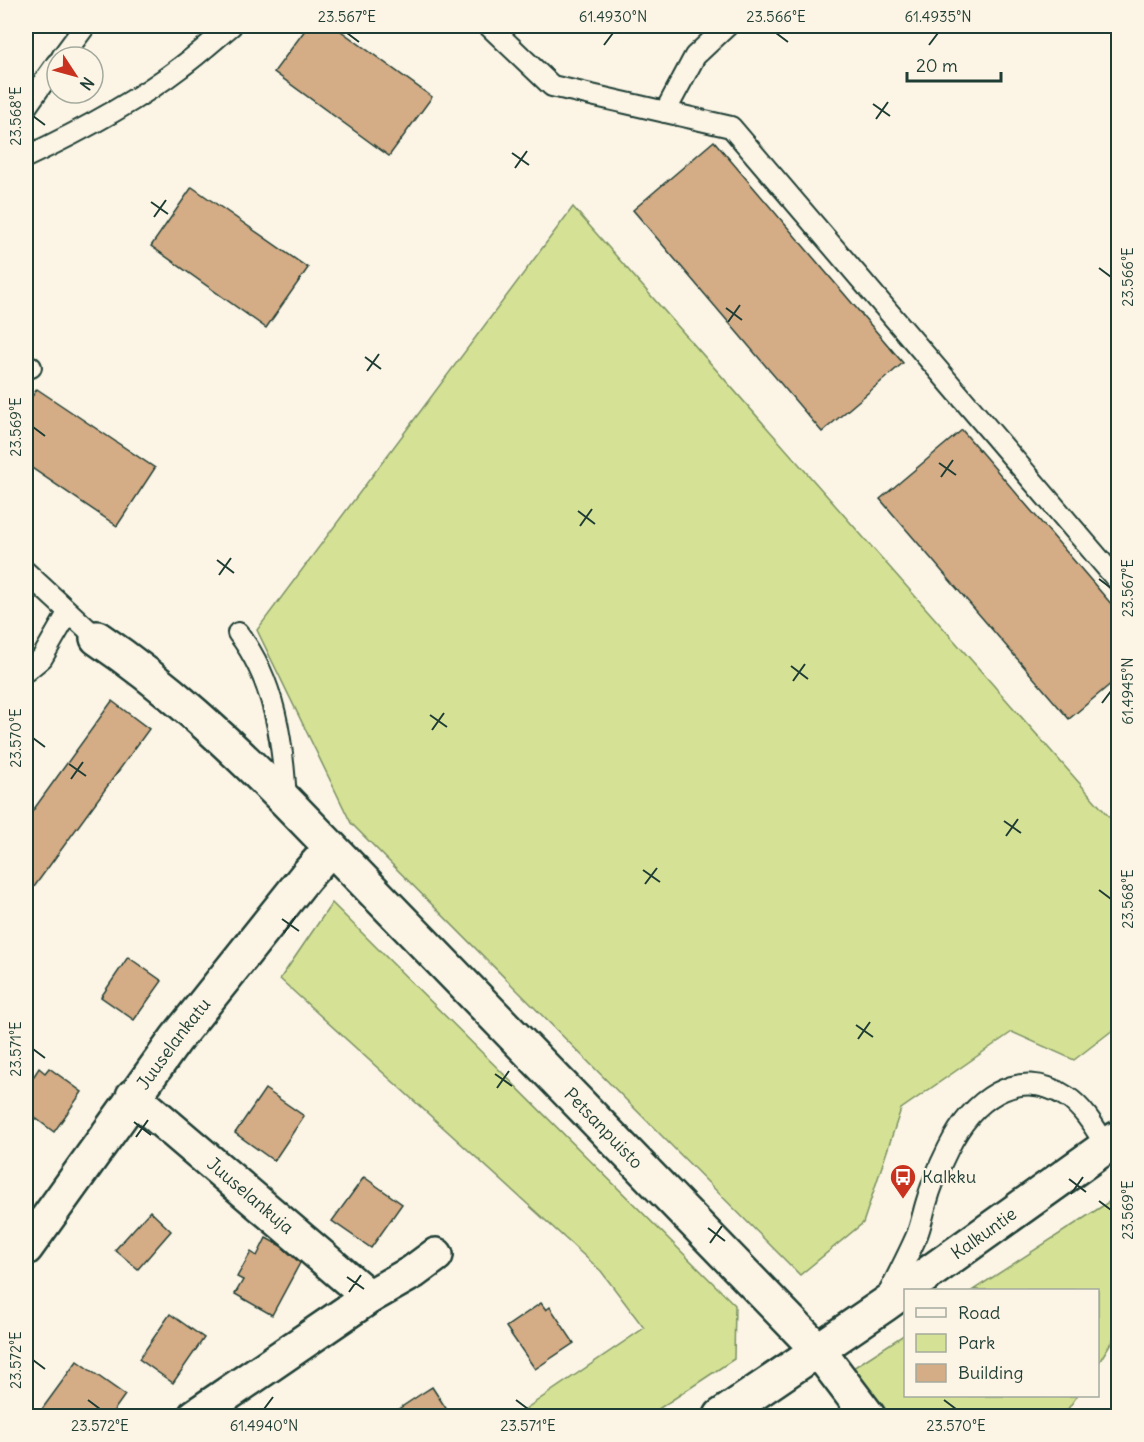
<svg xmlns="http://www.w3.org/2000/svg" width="1144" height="1442" viewBox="0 0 1144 1442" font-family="Delius,sans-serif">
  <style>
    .green { fill: #d5e295; stroke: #7a9064; stroke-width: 1.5 }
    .building { fill: #d4ac86; stroke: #1f3d34; stroke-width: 1.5 }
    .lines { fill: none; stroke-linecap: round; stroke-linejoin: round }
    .service-casing { stroke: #1f3d34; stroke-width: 24 }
    .minor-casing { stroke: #1f3d34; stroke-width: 38 }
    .tertiary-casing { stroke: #1f3d34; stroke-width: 38 }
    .service { stroke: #fcf5e5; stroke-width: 20 }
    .minor { stroke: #fcf5e5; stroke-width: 33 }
    .tertiary { stroke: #fcf5e5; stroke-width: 33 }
    .ticks { fill: none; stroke: #1f3d34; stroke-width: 2 }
    .labels { text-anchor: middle; stroke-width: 4.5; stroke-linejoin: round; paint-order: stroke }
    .street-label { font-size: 18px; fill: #1f3d34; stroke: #fcf5e5 }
    .poi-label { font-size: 18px; fill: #1f3d34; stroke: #fcf5e5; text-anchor: start }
    .neatline { fill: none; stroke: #1f3d34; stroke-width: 2 }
    .ticks-label { font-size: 15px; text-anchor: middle; fill: #1f3d34 }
  </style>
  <rect width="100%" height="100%" fill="#fcf5e5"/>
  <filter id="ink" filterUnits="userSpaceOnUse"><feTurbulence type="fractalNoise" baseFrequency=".0167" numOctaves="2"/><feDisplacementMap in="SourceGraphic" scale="12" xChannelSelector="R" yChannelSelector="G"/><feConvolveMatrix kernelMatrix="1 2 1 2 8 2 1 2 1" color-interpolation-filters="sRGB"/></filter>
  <g filter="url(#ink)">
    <g class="green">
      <polygon points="573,207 1118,827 1118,1026 1074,1060 1012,1032 901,1109 863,1223 800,1275 351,823 257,630"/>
      <polygon points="332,903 735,1305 734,1359 648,1416 515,1416 644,1328 601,1271 280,979"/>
      <polygon points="1118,1196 1118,1331 1098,1364 1098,1290 973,1290"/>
      <polygon points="905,1334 906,1396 1077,1396 1063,1416 891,1416 853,1368"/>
    </g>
    <g class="building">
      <polygon points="308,26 334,26 432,97 389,156 274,72"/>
      <polygon points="714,141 903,363 822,432 633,210"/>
      <polygon points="192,187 308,268 266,328 151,246"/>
      <polygon points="37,389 155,468 117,526 26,464 26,405"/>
      <polygon points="962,430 1119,613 1119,677 1069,719 880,499"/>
      <polygon points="112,701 149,729 26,898 26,820"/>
      <polygon points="128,957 162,981 134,1020 101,997"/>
      <polygon points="39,1068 45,1073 49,1068 82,1092 54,1132 26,1111 26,1088"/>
      <polygon points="265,1089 304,1116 274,1161 235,1133"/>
      <polygon points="364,1177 402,1204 371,1248 332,1221"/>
      <polygon points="150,1211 171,1231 138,1269 115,1250"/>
      <polygon points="266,1238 281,1246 300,1263 272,1315 235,1294 243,1280 237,1277 251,1252 257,1256"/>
      <polygon points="541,1303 546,1310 550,1307 574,1343 535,1369 506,1327"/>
      <polygon points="170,1314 204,1338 173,1383 139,1359"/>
      <polygon points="77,1361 125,1395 110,1416 37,1416"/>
      <polygon points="432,1387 451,1416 388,1416 421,1394"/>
    </g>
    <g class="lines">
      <g class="service-casing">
        <g id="service">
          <polyline points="489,26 552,86 731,127 1118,581"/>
          <polyline points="62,57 85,26"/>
          <polyline points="26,107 57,63"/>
          <polyline points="665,112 695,56 727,26"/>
          <path d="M26 157C79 132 134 103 181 67 199 54 215 39 231 26"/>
          <polyline points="26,364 31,367"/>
          <polyline points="26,572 97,638"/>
          <path d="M238 633C275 681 283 742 286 801"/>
          <polyline points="26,671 42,658 68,613"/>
          <path d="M887 1297C897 1276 908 1256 917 1235 921 1225 923 1214 926 1204 931 1186 939 1167 948 1149 971 1102 1016 1064 1067 1097 1084 1108 1096 1130 1107 1147"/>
        </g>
      </g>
      <g class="minor-casing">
        <g id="minor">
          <path id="s1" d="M97 638C168 686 226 741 286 801L793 1324 818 1350 868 1416"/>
          <path id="s2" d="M133 1096 369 1297 195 1416"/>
          <path id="s3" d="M26 1248 176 1039 306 876 331 848"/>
          <polyline points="369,1297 413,1272 436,1255"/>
        </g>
      </g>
      <g class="tertiary-casing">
        <g id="tertiary">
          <path id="s4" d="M721 1416 884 1305 1118 1138"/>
        </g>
      </g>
      <use href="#service" class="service"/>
      <use href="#minor" class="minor"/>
      <use href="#tertiary" class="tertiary"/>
    </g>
  </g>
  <path class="ticks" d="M347 33 359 42M776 33 788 42M604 45 613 33M929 45 938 33M873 104 890 116M33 116 45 125M876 119 888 102M512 153 529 165M515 168 527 151M151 202 168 214M154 217 166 200M1099 268 1111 277M726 308 742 320M728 322 740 305M365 357 381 369M367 371 379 354M33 427 45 436M939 463 956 475M941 477 953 460M578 511 595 524M580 526 592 509M217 560 234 573M219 575 231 558M1099 579 1111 588M791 666 808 679M793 681 805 664M1102 703 1111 691M430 715 447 727M432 730 444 713M33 738 45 747M69 764 86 776M71 779 83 762M1004 821 1021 833M1006 836 1018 819M643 870 660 882M645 884 657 868M1099 890 1111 899M282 919 299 931M284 933 296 916M856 1025 873 1037M858 1039 870 1022M33 1049 45 1058M495 1074 512 1086M497 1088 509 1071M134 1122 151 1135M136 1137 148 1120M1069 1179 1086 1192M1071 1194 1083 1177M1099 1201 1111 1210M708 1228 725 1241M710 1243 722 1226M347 1277 364 1289M349 1292 361 1275M33 1360 45 1369M88 1400 100 1409M516 1400 528 1409M944 1400 956 1409M264 1409 273 1397"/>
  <defs>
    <g id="bus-pin" transform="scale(1.35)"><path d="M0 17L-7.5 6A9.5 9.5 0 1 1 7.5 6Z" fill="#c8321e" stroke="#fcf5e5"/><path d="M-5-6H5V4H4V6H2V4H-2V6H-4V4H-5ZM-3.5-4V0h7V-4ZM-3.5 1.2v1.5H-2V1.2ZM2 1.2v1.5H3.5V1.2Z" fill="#fff"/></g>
  </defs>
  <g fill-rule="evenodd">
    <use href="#bus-pin" x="903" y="1177"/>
  </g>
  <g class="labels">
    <g class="street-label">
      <text dy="6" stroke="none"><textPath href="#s3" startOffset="252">Juuselankatu</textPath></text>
      <text dy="6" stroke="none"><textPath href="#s1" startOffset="706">Petsanpuisto</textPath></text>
      <text dy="6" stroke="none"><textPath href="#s2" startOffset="154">Juuselankuja</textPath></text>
      <text dy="6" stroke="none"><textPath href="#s4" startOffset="320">Kalkuntie</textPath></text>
    </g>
    <g class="poi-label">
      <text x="922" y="1183">Kalkku</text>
    </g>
  </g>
  <rect width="1144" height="1442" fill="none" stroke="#fcf5e5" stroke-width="66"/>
  <rect x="904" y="1289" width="195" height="108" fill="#fcf5e5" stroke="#a4ab9e" stroke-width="1.5"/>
  <rect x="916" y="1308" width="30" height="9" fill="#fcf5e5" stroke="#a4ab9e" stroke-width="1.5"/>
  <text x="958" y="1319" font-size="18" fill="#1f3d34">Road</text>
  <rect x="916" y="1334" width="30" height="18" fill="#d5e295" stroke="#a4ab9e" stroke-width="1.5"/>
  <text x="958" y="1349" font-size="18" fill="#1f3d34">Park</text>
  <rect x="916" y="1364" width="30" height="18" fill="#d4ac86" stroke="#a4ab9e" stroke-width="1.5"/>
  <text x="958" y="1379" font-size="18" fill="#1f3d34">Building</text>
  <g transform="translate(75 75) rotate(126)"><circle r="28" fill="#fcf5e5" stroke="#a4ab9e" stroke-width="1.5"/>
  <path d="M0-4.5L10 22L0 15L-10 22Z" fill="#c8321e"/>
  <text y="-9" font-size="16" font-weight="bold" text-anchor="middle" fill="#1f3d34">N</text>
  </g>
  <path d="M907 72v9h94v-9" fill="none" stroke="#1f3d34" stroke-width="3"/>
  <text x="916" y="72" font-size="18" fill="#1f3d34" stroke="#fcf5e5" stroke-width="4.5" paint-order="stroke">20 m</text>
  <rect x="33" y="33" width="1078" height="1376" class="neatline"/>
  <g class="ticks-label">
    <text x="347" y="22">23.567°E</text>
    <text x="613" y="22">61.4930°N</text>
    <text x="776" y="22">23.566°E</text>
    <text x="938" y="22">61.4935°N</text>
    <text transform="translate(16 116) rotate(-90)" y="5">23.568°E</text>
    <text transform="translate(1128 277) rotate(-90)" y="5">23.566°E</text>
    <text transform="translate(16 427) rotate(-90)" y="5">23.569°E</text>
    <text transform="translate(1128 588) rotate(-90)" y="5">23.567°E</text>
    <text transform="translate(1128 691) rotate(-90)" y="5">61.4945°N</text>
    <text transform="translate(16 738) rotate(-90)" y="5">23.570°E</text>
    <text transform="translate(1128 899) rotate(-90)" y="5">23.568°E</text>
    <text transform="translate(16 1049) rotate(-90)" y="5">23.571°E</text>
    <text transform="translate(1128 1210) rotate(-90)" y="5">23.569°E</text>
    <text transform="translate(16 1360) rotate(-90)" y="5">23.572°E</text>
    <text x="100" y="1431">23.572°E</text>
    <text x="264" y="1431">61.4940°N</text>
    <text x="528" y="1431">23.571°E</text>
    <text x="956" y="1431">23.570°E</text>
  </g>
</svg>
